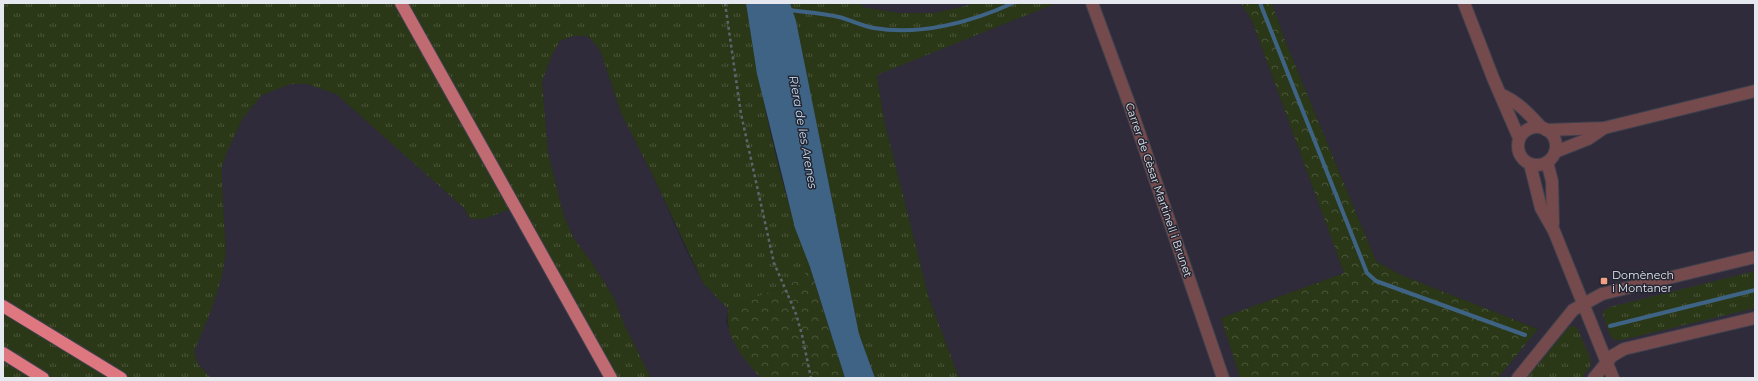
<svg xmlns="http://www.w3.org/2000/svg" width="1758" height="381" viewBox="0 0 1758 381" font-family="Montserrat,sans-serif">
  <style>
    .industrial { fill: #302b3b }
    .grass { fill: url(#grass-tufts) }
    .forest { fill: url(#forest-crowns) }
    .water { fill: #3e6384 }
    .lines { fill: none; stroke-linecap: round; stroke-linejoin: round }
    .stream { stroke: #3e6384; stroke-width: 4 }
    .minor-casing { stroke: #3e414d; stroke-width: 14 }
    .major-casing { stroke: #3e414d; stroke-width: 14 }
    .highway-casing { stroke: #3e414d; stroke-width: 14 }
    .path { stroke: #60636e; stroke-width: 2.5; stroke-dasharray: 3 3; stroke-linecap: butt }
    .minor { stroke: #744a4d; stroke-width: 12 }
    .major { stroke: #c06a72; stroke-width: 12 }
    .highway { stroke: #de7780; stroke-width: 12 }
    .poi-dot { fill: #f39f84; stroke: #232632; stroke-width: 1.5 }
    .labels { text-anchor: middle; stroke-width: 3; stroke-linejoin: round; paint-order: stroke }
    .street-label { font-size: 11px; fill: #e6e8f0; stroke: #232632 }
    .poi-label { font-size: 11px; fill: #e6e8f0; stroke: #232632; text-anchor: start }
    .water-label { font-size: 12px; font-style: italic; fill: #c8dff5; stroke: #232632 }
  </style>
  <defs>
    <pattern id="grass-tufts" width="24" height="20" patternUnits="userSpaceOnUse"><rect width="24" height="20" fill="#2b3817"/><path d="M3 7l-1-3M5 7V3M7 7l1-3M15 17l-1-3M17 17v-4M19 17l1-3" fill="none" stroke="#4a5539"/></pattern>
    <pattern id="forest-crowns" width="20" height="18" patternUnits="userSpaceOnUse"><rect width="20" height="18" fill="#2b3817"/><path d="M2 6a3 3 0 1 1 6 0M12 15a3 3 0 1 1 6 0" fill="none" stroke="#4a5539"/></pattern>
  </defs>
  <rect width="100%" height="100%" fill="#232632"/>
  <g class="industrial">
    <polygon points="861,3 977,3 935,13 899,13 862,7"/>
    <polygon points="1057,3 1241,3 1252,21 1344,273 1221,318 1240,378 959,378 929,298 884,120 877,74"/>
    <polygon points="1272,3 1755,3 1755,378 1498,378 1538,329 1401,275 1376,261 1284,38"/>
    <polygon points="573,36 588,36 600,50 621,113 655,180 686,250 703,283 728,309 726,322 744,358 761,378 651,378 625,326 614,298 591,261 574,239 563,213 548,152 542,82 552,55 560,41"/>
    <polygon points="291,84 307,84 336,94 464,208 470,219 484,219 511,209 604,378 211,378 198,364 194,352 222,276 226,252 222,184 222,167 227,152 243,118 252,106 262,95"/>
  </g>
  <g class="grass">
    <path d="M3 3H746C760 92 778 183 810 267L799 280 728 309 703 283 655 180 621 113 600 50 588 36H573L560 41 552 55 542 82 548 152 563 213 574 239 591 261 614 298 625 326 651 378H604L511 209 484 219H470L464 208 336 94 307 84H291L262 95 243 118 227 152 222 167V184L226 252 222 276 212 308 194 352 198 364 211 378H3Z"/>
    <polygon points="790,3 861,3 862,7 899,13 935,13 977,3 1057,3 877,75 884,120 929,298 959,378 875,378 859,334 796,22"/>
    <polygon points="1755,271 1755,308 1622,340 1614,340 1610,335 1602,312 1610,307"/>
    <polygon points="1574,326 1578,329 1590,358 1591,365 1582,378 1527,378 1569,327"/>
  </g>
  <g class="forest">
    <polygon points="1241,3 1272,3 1284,38 1376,261 1401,275 1538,329 1498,378 1240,378 1221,318 1344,273 1252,21"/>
    <path d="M810 267 845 378H761C742 357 725 339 728 309L799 280Z"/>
  </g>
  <polygon class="water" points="746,3 790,3 796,21 859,334 875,378 845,378 810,267 795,228 757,74"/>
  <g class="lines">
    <g class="stream">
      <polyline points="1260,3 1367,273 1376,281 1525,335"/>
      <path d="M788 10C805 12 823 13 839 17 851 20 862 26 874 28 920 36 972 22 1013 3"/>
      <polyline points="1610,326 1755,290"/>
    </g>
    <g class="minor-casing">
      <g id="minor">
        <polyline points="1092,3 1131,109 1223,378"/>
        <polyline points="1464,3 1493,78 1519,138"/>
        <path d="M1500 94C1517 101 1528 113 1541 127"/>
        <circle cx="1537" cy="146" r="19"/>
        <polyline points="1546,130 1604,128 1755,91"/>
        <polyline points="1555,152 1588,139 1604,128"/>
        <polyline points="1547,162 1552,181 1553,224"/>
        <polyline points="1530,164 1541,208 1554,231 1613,378"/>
        <polyline points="1518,378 1573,310 1602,294 1755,257"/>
        <polyline points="1594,378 1612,356 1624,349 1755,318"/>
      </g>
    </g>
    <g class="major-casing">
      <polyline id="major" points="401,3 611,378"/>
    </g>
    <g class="highway-casing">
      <g id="highway">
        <polyline points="3,306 121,378"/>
        <polyline points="3,353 43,378"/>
      </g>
    </g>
    <polyline class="path" points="725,3 741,114 774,263 796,314 802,335 811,378"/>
    <use href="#minor" class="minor"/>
    <use href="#major" class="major"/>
    <use href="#highway" class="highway"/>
  </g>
  <rect class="poi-dot" x="1600" y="277" width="8" height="8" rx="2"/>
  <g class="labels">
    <g class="street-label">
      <text transform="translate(1159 190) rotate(71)" y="4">Carrer de Cèsar Martinell i Brunet</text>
    </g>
    <g class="poi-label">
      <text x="1612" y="279">Domènech<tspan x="1612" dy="13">i Montaner</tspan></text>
    </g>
    <g class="water-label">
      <text transform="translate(803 132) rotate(80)" y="4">Riera de les Arenes</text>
    </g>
  </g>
  <rect width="1758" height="381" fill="none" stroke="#e6e8f0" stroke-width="8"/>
</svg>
